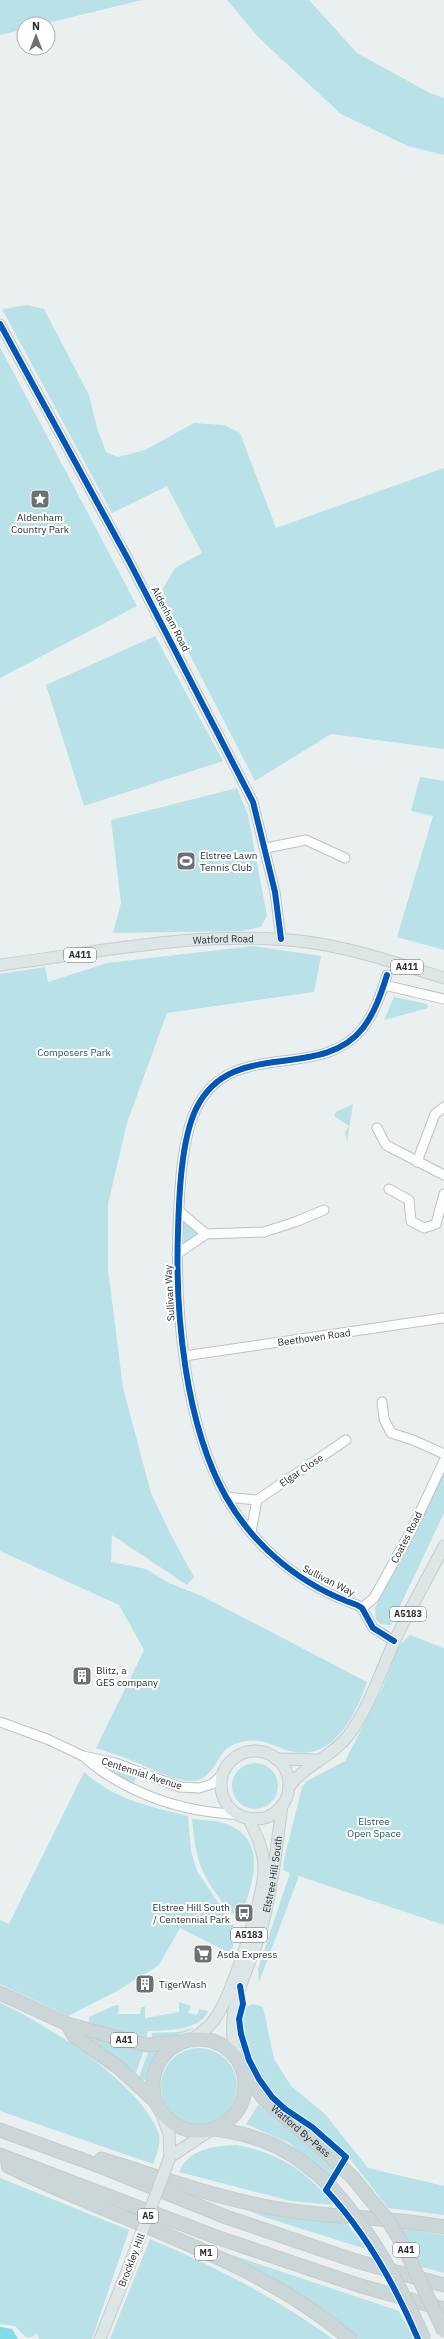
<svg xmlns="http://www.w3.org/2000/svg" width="444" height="2339" viewBox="0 0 444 2339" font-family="'IBM Plex Sans',sans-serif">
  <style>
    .green { fill: #b8e2e8 }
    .water { fill: #82dce8 }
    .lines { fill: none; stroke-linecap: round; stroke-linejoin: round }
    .minor-casing { stroke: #bdc2c2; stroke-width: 11 }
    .major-casing { stroke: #c9cbcc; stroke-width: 13 }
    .highway-casing { stroke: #c9cbcc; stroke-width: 15 }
    .minor { stroke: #fcfdfd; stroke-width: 9 }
    .major { stroke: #dde6e7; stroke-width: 11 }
    .highway { stroke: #cad6d7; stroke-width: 13 }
    .major-bridge-casing { stroke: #c9cbcc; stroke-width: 13; stroke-linecap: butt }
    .highway-bridge-casing { stroke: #c9cbcc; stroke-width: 15; stroke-linecap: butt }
    .major-bridge { stroke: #dde6e7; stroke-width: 11 }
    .highway-bridge { stroke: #cad6d7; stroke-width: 13 }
    .cycleway-casing { stroke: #fff; stroke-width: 8 }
    .cycleway { stroke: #0057b8; stroke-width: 6 }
    .labels { text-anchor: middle; stroke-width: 4; stroke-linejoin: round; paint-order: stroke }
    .shield { fill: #fff; stroke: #696c6d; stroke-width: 1 }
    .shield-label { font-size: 9px; font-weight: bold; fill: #292d2e }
    .poi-label { font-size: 10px; fill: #292d2e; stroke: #fff; text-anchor: start }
    .street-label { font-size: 10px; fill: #292d2e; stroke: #fff }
    .park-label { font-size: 10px; fill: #1f545c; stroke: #fff }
  </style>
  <rect width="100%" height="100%" fill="#eaf0f0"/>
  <g class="green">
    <polygon points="0,0 142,0 44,24 24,24 24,29 0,35"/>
    <polygon points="227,0 309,0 357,53 430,93 444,98 444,155 408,146 341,114 258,37"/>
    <polygon points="27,305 44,309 89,395 97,428 106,452 118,457 145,450 194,423 224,425 240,433 276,528 444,468 444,749 331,734 255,781 159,595 175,568 202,553 167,486 112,513 2,309"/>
    <polygon points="0,347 137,606 0,678"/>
    <polygon points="155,636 223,761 84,806 46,685"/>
    <polygon points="420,777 444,781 444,950 397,937 433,816 411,811"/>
    <polygon points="237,788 248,815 267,916 261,927 243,931 113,933 121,903 111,820"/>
    <path d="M253 946 321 956 314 992 167 1013 127 1123 108 1204V1269L123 1388 151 1493 171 1535 194 1577 187 1585 112 1535 111 1562 146 1569 169 1583 202 1596 367 1682C356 1714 333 1763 290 1751 275 1747 263 1738 246 1741 218 1746 223 1759 207 1775 190 1792 150 1767 133 1761 121 1756 108 1752 96 1748L144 1650 119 1605 0 1551V974L45 967 48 982 107 963Z"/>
    <polygon points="394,997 427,1004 428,1008 384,1020"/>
    <polygon points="353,1104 347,1142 345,1132 349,1126 334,1116 336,1112"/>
    <polygon points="186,1221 199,1234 184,1244 183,1222"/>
    <polygon points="444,1464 444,1513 391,1625 380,1624 376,1620 375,1608"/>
    <polygon points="410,1635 444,1648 444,1925 299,1876 259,1982 258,1969 290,1873 283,1870 284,1859 302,1787 307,1781 345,1761 383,1687 398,1647"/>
    <circle cx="255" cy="1786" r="23"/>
    <polygon points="101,1763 137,1777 133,1784 120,1777"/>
    <path d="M84 1772C115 1800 149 1806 188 1816L191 1851 197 1871 235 1928 232 1954 180 1928 159 1965 117 1991 68 2016 0 1984V1920L9 1924Z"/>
    <path d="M192 1819C203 1820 216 1820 226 1824 270 1840 252 1887 240 1918 230 1913 224 1905 218 1896 198 1870 195 1851 192 1819Z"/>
    <path d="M179 2002 191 2006 188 2013 197 2015 199 2009 208 2011C200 2031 166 2030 148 2031L146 2039 89 2023V2017L116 2005 119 2006 118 2014H140L141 2007H145V2018L179 2012Z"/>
    <path d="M0 2003C47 2024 140 2083 158 2132 162 2141 157 2155 153 2164L0 2111Z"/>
    <polygon points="253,2004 263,2007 274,2059 291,2086 324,2113 368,2168 444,2186 444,2215 388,2208 347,2155 312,2124 289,2110 270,2092 256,2070 244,2043 241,2024 244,2007"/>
    <polygon points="193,2028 194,2029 169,2038 151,2040 152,2033 178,2032"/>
    <polygon points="80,2033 144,2050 136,2073 105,2049"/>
    <circle cx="199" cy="2086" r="38"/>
    <polygon points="149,2050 158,2051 146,2080 144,2080 139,2077"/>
    <polygon points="258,2105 299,2135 336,2169 329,2176 289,2143 246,2124"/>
    <path d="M236 2145C278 2152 308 2172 334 2205L291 2201 179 2172C188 2149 214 2146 236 2145Z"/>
    <polygon points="0,2178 129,2230 92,2339 39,2339 37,2333 32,2337 27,2338 15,2326 0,2324"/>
    <polygon points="229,2202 346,2222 366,2249 264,2217"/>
    <polygon points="399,2227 444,2235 444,2273 422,2267"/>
    <path d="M150 2239C216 2267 275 2297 333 2339H110Z"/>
    <path d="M217 2250 399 2311 414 2339H358C317 2301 266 2277 217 2250Z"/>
  </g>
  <polygon class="water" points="0,2327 12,2329 18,2339 0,2339"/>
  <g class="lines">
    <g class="minor-casing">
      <g id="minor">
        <polyline points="0,324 129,561 253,802 275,892 281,939"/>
        <polyline points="266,848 306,840 345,858"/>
        <path d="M387 975C381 994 375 1012 363 1028 320 1083 231 1036 196 1109 181 1140 179 1197 178 1231 175 1314 185 1424 226 1497 255 1548 302 1586 357 1605L362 1608 373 1628 394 1641"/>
        <polyline points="384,985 444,999"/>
        <polyline points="377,1128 386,1145 444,1175"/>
        <polyline points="417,1162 435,1114 444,1107"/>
        <polyline points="389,1189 409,1200 411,1221 424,1228 436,1224 444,1194"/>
        <polyline points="179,1211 206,1234"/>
        <polyline points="177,1254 206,1234 264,1232 295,1222 324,1210"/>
        <polyline points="184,1356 444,1318"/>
        <polyline points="382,1402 384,1419 391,1433 413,1440 444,1454"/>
        <polyline points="226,1497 257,1500 346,1440"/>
        <polyline points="251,1532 257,1500"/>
        <polyline points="362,1608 374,1598 411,1531 444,1461"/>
        <polyline points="0,1722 47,1739 83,1756 115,1763 180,1787 199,1788 212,1784 222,1775"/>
        <path d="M83 1756C109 1780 149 1799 184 1807 202 1812 221 1813 239 1815"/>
      </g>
    </g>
    <g class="major-casing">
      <g id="major">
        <path id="s1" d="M0 965C101 952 204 929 307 942 353 948 399 964 444 978"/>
        <circle cx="255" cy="1785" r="34"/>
        <polyline points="276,1759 320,1760"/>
        <path d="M289 1787C304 1765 332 1757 348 1736 370 1706 380 1673 395 1640 410 1608 428 1578 444 1546"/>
        <path d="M191 2040C200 2034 208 2028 214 2020 232 1996 263 1900 264 1870 264 1851 257 1835 248 1818"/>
        <path id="s2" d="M237 2058C221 2006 251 1971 263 1923 273 1884 277 1844 282 1805"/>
        <polyline points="161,2112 169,2134 170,2157"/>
        <polyline points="170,2157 209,2131"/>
        <polyline points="100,2339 126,2274"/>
      </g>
    </g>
    <g class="highway-casing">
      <g id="highway">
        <polyline points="0,1993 67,2024 125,2040 147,2045 179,2042"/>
        <polyline points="67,2024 75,2037 118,2067 156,2102"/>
        <circle cx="199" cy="2085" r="46"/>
        <path id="s3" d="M245 2073 265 2100 324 2150 353 2178"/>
        <path d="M215 2129C264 2136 295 2151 330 2186"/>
        <polyline points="0,2130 102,2167 226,2217 356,2261 444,2285"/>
        <polyline points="0,2155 219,2238 361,2286 444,2309"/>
        <path d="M101 2159C160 2177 224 2201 285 2210 337 2218 391 2217 444 2227"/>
        <path d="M8 2166C122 2223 251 2255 350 2339"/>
      </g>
    </g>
    <use href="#minor" class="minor"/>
    <use href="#major" class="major"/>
    <use href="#highway" class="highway"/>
    <g class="major-bridge-casing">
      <polyline id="major-bridge" points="126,2274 170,2157"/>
    </g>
    <g class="highway-bridge-casing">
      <g id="highway-bridge">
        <polyline points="353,2178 389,2222 403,2245 444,2331"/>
        <path d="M330 2186C371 2231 399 2283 424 2339"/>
      </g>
    </g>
    <use href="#major-bridge" class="major-bridge"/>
    <use href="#highway-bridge" class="highway-bridge"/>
    <g class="cycleway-casing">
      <g id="cycleway">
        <polyline points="0,324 129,561 253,802 275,892 281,939"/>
        <path d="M387 975C381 994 375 1012 363 1028 320 1083 231 1036 196 1109 181 1140 179 1197 178 1231 175 1314 185 1424 226 1497 255 1548 302 1586 357 1605L362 1608 373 1628 394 1641"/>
        <path d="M240 1986 243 2004 239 2019 241 2034 249 2060 259 2079 272 2097 285 2109 312 2127 346 2157 326 2190C366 2233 395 2285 418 2339"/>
      </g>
    </g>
    <use href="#cycleway" class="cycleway"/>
  </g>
  <defs>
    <g id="sight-square" transform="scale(1)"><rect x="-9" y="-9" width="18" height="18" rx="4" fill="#6d7172" stroke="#fff"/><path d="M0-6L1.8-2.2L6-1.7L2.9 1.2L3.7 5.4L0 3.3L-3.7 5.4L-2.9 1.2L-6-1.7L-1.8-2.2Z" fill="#fff"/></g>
    <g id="stadium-square" transform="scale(1)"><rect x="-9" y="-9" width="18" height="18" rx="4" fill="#6d7172" stroke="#fff"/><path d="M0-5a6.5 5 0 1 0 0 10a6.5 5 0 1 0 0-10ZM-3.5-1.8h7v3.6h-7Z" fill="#fff"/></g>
    <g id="building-square" transform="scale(1)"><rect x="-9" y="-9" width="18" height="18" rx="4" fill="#6d7172" stroke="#fff"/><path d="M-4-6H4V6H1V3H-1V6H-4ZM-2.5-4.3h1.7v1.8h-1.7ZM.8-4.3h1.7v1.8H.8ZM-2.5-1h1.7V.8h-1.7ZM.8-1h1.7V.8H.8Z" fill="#fff"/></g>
    <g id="bus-square" transform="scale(1)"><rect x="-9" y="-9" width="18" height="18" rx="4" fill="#6d7172" stroke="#fff"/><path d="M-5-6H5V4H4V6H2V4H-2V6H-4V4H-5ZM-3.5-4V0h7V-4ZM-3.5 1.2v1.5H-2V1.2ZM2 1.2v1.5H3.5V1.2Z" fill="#fff"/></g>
    <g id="supermarket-square" transform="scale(1)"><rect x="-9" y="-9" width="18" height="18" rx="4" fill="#6d7172" stroke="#fff"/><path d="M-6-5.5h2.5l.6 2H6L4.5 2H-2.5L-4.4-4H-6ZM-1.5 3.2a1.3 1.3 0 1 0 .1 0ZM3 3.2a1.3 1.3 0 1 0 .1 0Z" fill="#fff"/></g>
  </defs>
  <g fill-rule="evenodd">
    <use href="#sight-square" x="40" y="499"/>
    <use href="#stadium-square" x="186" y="861"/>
    <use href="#building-square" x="82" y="1676"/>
    <use href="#bus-square" x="244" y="1913"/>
    <use href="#supermarket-square" x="203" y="1954"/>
    <use href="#building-square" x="145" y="1984"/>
  </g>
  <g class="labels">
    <g class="shield">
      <rect x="64" y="948" width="32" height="14" rx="3"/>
      <rect x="391" y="960" width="32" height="14" rx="3"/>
      <rect x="390" y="1607" width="36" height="14" rx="3"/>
      <rect x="231" y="1928" width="36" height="14" rx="3"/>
      <rect x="111" y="2033" width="26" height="14" rx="3"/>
      <rect x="138" y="2209" width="20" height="14" rx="3"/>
      <rect x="393" y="2243" width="26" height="14" rx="3"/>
      <rect x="195" y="2246" width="22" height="14" rx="3"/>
    </g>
    <g class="shield-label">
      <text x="80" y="958">A411</text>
      <text x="407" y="970">A411</text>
      <text x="408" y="1617">A5183</text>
      <text x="249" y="1938">A5183</text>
      <text x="124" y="2043">A41</text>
      <text x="148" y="2219">A5</text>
      <text x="406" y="2253">A41</text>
      <text x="206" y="2256">M1</text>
    </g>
    <g class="poi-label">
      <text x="40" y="521" text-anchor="middle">Aldenham<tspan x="40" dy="12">Country Park</tspan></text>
      <text x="200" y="859">Elstree Lawn<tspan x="200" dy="12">Tennis Club</tspan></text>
      <text x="96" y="1674">Blitz, a<tspan x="96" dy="12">GES company</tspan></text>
      <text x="230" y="1911" text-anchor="end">Elstree Hill South<tspan x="230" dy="12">/ Centennial Park</tspan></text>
      <text x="217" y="1958">Asda Express</text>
      <text x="159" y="1988">TigerWash</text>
    </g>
    <g class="street-label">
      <text transform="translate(171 619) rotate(63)" y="4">Aldenham Road</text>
      <text dy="4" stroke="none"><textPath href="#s1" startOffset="225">Watford Road</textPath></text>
      <text transform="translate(169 1293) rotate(-93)" y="4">Sullivan Way</text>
      <text transform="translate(314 1337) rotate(-8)" y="4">Beethoven Road</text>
      <text transform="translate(301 1470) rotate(-34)" y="4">Elgar Close</text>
      <text transform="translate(406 1537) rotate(-63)" y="4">Coates Road</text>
      <text transform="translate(329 1580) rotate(27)" y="4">Sullivan Way</text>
      <text transform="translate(142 1773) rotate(18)" y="4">Centennial Avenue</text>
      <text dy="4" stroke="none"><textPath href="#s2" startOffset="190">Elstree Hill South</textPath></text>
      <text dy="4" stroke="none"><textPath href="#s3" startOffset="81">Watford By-Pass</textPath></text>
      <text transform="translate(131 2260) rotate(-69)" y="4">Brockley Hill</text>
    </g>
    <g class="park-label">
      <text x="74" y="1056">Composers Park</text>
      <text x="374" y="1825">Elstree<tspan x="374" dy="12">Open Space</tspan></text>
    </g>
  </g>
  <g transform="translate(36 36)"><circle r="19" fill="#ffffff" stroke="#a9abab"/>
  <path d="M0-3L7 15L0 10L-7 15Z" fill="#6d7172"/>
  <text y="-6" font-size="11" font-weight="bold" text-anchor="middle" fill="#292d2e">N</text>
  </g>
</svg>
